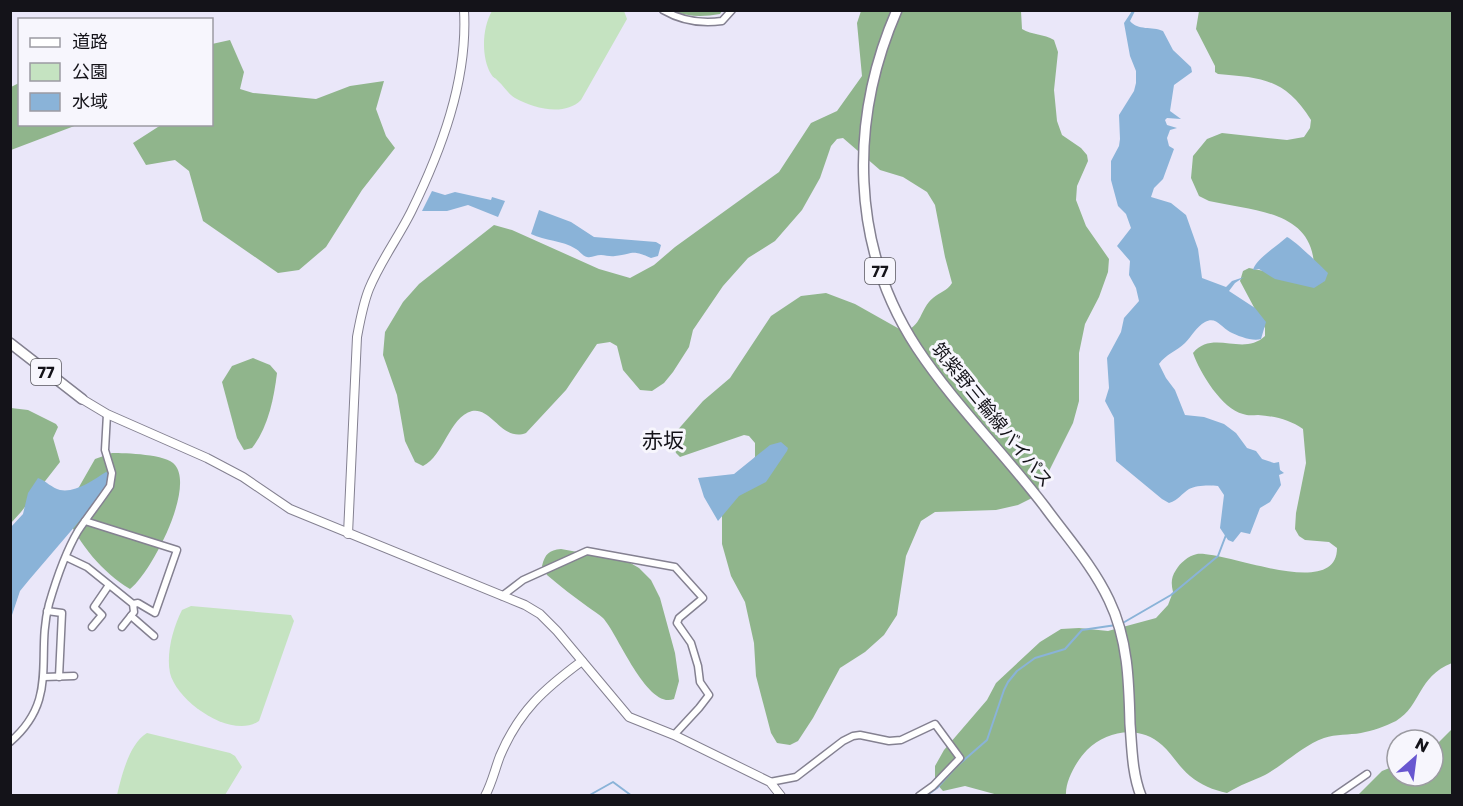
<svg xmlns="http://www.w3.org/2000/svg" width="1463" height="806" viewBox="0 0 1463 806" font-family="Poppins,'Noto Sans JP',sans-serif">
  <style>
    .green { fill: #c5e3c1 }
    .forest { fill: #90b58c }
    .water { fill: #8ab3d8 }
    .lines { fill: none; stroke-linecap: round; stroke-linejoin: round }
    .stream { stroke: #8ab3d8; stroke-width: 2 }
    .minor-casing { stroke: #848191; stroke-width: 9 }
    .tertiary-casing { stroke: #848191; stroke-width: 10 }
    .primary-casing { stroke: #848191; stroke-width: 12 }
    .minor { stroke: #fff; stroke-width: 6 }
    .tertiary { stroke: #fff; stroke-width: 8 }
    .primary { stroke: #fff; stroke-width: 9 }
    .labels { text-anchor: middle; stroke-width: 6; stroke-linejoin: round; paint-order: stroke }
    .shield { fill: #f7f6fd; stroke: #58575d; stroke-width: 1.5 }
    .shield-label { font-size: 16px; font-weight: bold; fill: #141319 }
    .street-label { font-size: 18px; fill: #141319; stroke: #f7f6fd }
    .quarter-label { font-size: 21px; fill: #141319; stroke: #f7f6fd }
  </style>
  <rect width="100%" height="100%" fill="#eae7f9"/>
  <g class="green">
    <path d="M492 11H624L627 19 581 100C564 117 533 108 515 98 508 94 504 86 498 81 495 77 494 79 491 74 481 57 482 28 492 11Z"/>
    <path d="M191 606 291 615 294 621 259 721C232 740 177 702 170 673 166 653 173 628 182 610Z"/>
    <path d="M147 733 230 753 235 756 242 767 225 795H117C122 775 129 744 147 733Z"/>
  </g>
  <g class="forest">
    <path d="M673 11H722L720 14C703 17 689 17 673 11Z"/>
    <path d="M861 11H1021L1022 29C1032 35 1044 34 1054 40L1058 52 1054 90 1057 121 1062 135 1081 148 1087 155 1088 161 1077 186 1076 200 1086 226 1109 259 1108 272 1099 297 1085 324 1079 353V401L1073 423 1041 487 1034 497 1018 505 996 510 935 512 921 521 906 556 897 615 884 635 865 652 840 668 813 718 798 741 790 745 777 743 771 733 756 676 754 643 745 602 731 576 722 544V512L755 457V443L749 436 744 435 680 457 676 453 672 442 675 433 703 401 730 378 771 316 801 296 826 293 855 304 903 331C922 328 920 308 933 298 940 292 947 291 952 283L945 257 935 205 927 192 903 177 880 170 843 138 837 139 831 146 820 178 802 210 775 241 748 258 723 286 693 330 689 347 673 372 664 383 652 391 640 390 623 370 617 346 610 342 597 344 566 390 526 433C502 442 492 407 472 411 449 417 444 456 423 466L415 462 405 441 397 395 383 355 385 332 403 302 419 284 494 225 512 230 599 269 630 278 654 265 675 247 779 172 811 123 837 111 862 76 857 23Z"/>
    <path d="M1199 11H1452V663C1417 677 1422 705 1396 721 1386 726 1372 731 1361 733 1349 735 1336 734 1324 738 1302 746 1285 764 1265 775 1252 781 1240 785 1227 793 1213 790 1201 785 1190 776 1179 767 1172 754 1162 745 1140 725 1107 730 1087 750 1077 760 1065 781 1066 795H998L965 786 943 791 935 782V766L944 750 987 700 996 683 1040 642 1061 629 1079 628 1108 631 1156 618 1168 605 1173 592C1171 584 1171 577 1176 570 1180 563 1188 556 1197 554 1226 551 1337 601 1337 548L1329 542 1305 540 1299 536 1295 529 1296 513 1306 463 1303 429C1290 420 1274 416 1258 415 1253 415 1248 416 1243 414 1222 409 1200 373 1193 353 1213 329 1243 357 1265 336V328L1240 281 1243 271 1249 268 1269 272 1314 267C1313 210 1252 211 1209 201L1199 196 1191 178 1193 156 1207 139 1222 133 1287 140 1304 137 1310 128 1311 120C1285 79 1264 78 1218 74L1215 72V66L1196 29Z"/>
    <polygon points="230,40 244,72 240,89 253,93 316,99 350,86 384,81 376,109 386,136 395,148 362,190 326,247 299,270 278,273 203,221 189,171 175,160 146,165 133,143 161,125 212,124 212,44"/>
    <polygon points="19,83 20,124 77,125 11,150 11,87"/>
    <path d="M253 358 270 365 277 373C274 398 268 428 252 448L244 450 237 438 222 382 232 366Z"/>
    <polygon points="11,408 28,410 56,424 58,427 53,438 60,462 21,512 11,523"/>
    <path d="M112 453C125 453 167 454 175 465 195 489 151 573 130 589 102 572 80 545 66 515L75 494 95 459Z"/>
    <path d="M561 549 627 561 639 568 651 580 660 598 675 653 679 681 674 699C647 710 618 634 603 618 599 614 593 611 588 607 574 597 560 586 547 575L542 566C545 554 549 550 561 549Z"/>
    <polygon points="1452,729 1452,795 1358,795 1382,771 1397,765 1397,776 1433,776 1433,748"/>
  </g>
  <g class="water">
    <path d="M1132 11H1135L1130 21C1138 31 1152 26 1163 31L1173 50 1191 67 1192 72 1174 85 1170 111 1181 119 1167 118 1165 120 1167 125 1177 128 1170 130 1167 138 1169 146 1174 149 1163 179 1154 188 1151 197 1171 203 1186 215 1198 249 1202 278 1226 287 1232 281 1244 277 1235 283 1229 291 1255 308 1266 322 1261 339C1253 342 1238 336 1230 332 1221 327 1216 316 1205 322 1196 327 1192 336 1185 343 1177 351 1166 354 1159 364L1166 378 1175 390 1185 415 1204 417 1224 424 1236 433 1247 448 1256 451 1262 459 1274 463 1279 462 1280 470 1284 473 1279 475 1281 485 1270 502 1260 508 1250 534 1241 532 1233 542 1228 540 1220 528 1224 495 1218 486C1210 485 1196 485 1189 489 1181 494 1179 500 1169 503L1162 499 1116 461 1114 418 1105 401 1109 388 1107 358 1121 332 1124 318 1139 301 1136 288 1129 275 1130 261 1117 246 1131 228 1126 214 1118 206 1111 180V161L1119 146 1120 139 1119 115 1134 91 1136 83V71L1130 56 1124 23Z"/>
    <polygon points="432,191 445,195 455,192 491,200 492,197 505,201 498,217 468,205 447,211 422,211"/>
    <path d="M539 210 571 222 594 237 656 242 661 245 658 256 651 258C631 249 634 254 615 256 610 257 606 255 601 255 596 255 592 258 587 257 582 256 580 251 576 249 562 240 545 241 531 234Z"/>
    <path d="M1287 237C1293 239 1321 266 1328 273L1325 281 1314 288 1275 279 1259 269 1253 270C1256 259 1277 246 1287 237Z"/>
    <polygon points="781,442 788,448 787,451 766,482 739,496 718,521 704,497 698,478 734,474 770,445"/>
    <path d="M106 472 110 474 108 484 94 504 29 580 20 591 11 618V527L23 514 28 493 38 478C46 481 52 488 60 490 76 493 93 480 106 472Z"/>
  </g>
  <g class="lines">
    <g class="stream">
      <polyline points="1121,624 1171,595 1218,556 1226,535"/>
      <polyline points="588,796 613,782 632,796"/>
      <polyline points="926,796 937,788 956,767 987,740 1004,690 1008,682 1017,671 1035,658 1065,649 1082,630 1116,625"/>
    </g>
    <g class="minor-casing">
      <g id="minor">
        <path d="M663 10C682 21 701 24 722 21L732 10"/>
        <polyline points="85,521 177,550 155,613 138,603 133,604"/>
        <polyline points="66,557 87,567 133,604 134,612 122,627"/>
        <polyline points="502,596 523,580 587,551 675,567 703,598 679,618 677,623 691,643 698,666 700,682 709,695 699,708 674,735"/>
        <polyline points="47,611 62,613 59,677"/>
        <polyline points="131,616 154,636"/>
        <polyline points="92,627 102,615 94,607 109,585"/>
        <polyline points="44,677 74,676"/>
        <path d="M10 742C60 699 35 657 49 604 56 580 65 553 78 531 88 516 100 501 110 486L112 473 105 450 107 414"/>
        <polyline points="770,782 796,777 843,741 853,736 860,735 889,741 901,740 935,724 960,758 933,786 919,796"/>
        <polyline points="1335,796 1367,774"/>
      </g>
    </g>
    <g class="tertiary-casing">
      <g id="tertiary">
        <polyline points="82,399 107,414 207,458 243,477 290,509 525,605 540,614 557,631 629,717 674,735 770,782 781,796"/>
        <path d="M348 534 357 337C360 321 363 304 369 289 380 262 398 238 411 212 441 151 468 80 464 10"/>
        <path d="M485 796C492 783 495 769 500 756 519 711 544 689 582 661"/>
      </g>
    </g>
    <g class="primary-casing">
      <g id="primary">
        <path d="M897 10C849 120 850 246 917 348 954 404 1004 453 1045 507 1067 537 1093 566 1109 600 1128 639 1129 682 1130 724 1132 748 1132 773 1141 796"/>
        <polyline points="10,343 82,399"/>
      </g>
    </g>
    <use href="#minor" class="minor"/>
    <use href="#tertiary" class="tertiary"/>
    <use href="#primary" class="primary"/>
  </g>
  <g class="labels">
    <g class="shield">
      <rect x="865" y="258" width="30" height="26" rx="4.5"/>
      <rect x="31" y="359" width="30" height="26" rx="4.5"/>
    </g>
    <g class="shield-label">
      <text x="880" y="277">77</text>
      <text x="46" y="378">77</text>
    </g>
    <g class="street-label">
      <text transform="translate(992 415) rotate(51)" y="6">筑紫野三輪線バイパス</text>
    </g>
    <g class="quarter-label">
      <text x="663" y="448">赤坂</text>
    </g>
  </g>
  <rect width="1463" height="806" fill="none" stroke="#141319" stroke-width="24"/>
  <rect x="18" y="18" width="195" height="108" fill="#f7f6fd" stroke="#9c9ba2" stroke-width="1.5"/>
  <rect x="30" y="38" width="30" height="9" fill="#ffffff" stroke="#9c9ba2" stroke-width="1.5"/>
  <text x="72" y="48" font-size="18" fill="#141319">道路</text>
  <rect x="30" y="63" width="30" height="18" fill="#c5e3c1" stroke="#9c9ba2" stroke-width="1.5"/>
  <text x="72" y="78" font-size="18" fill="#141319">公園</text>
  <rect x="30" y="93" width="30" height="18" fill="#8ab3d8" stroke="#9c9ba2" stroke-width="1.5"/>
  <text x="72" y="108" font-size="18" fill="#141319">水域</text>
  <g transform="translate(1415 758) rotate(28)"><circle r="28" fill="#f7f6fd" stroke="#9c9ba2" stroke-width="1.5"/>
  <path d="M0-4.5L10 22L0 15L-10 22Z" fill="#6857d0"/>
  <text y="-9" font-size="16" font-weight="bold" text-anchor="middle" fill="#141319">N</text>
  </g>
</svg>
